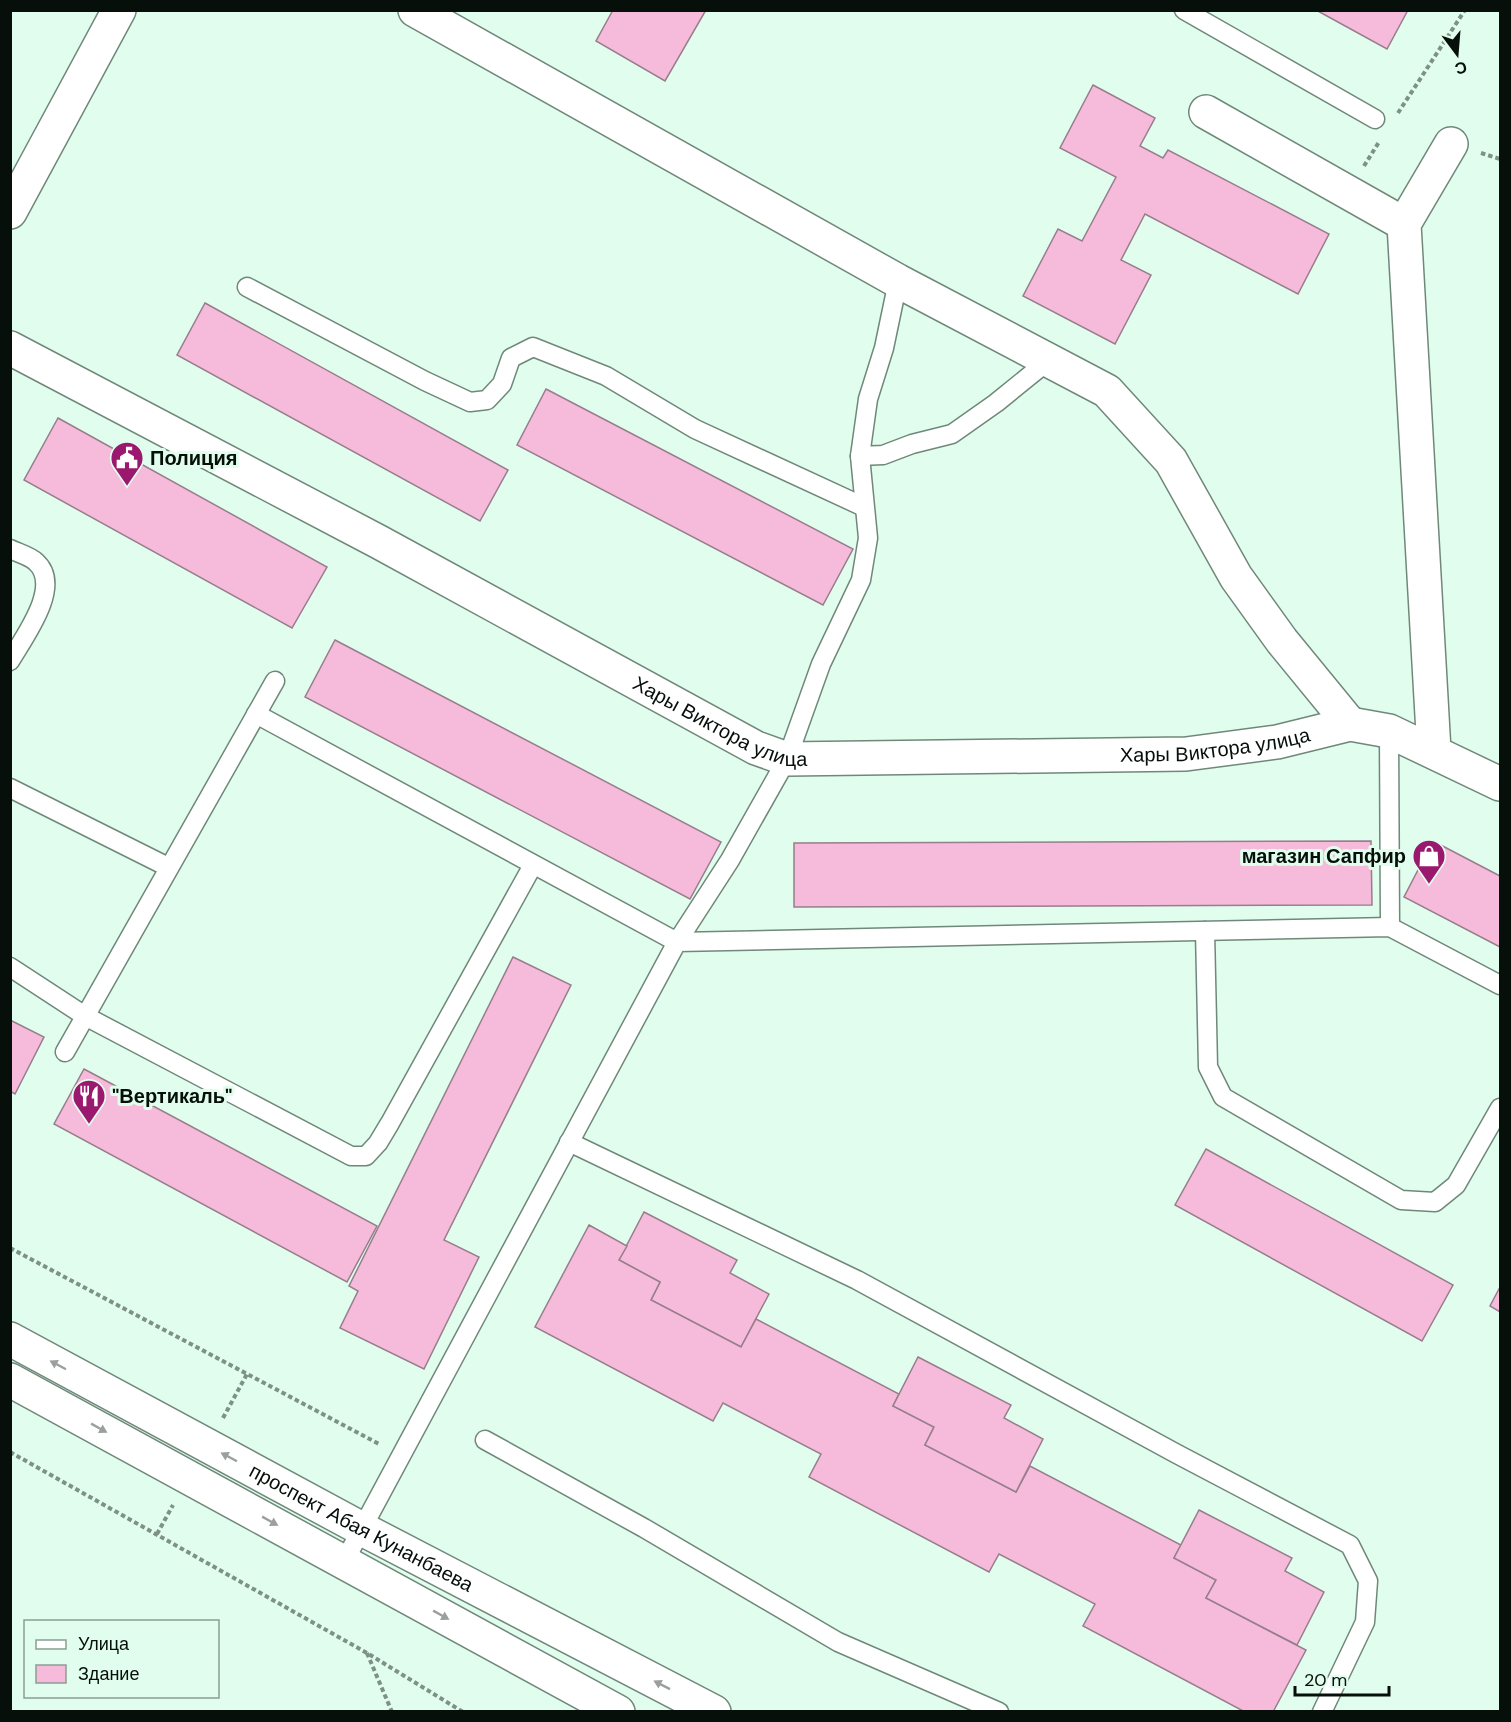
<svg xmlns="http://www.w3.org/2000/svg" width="1511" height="1722" viewBox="0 0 1511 1722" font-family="'DM Sans',sans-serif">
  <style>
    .building { fill: #f6bbda; stroke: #977e8b; stroke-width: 1.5 }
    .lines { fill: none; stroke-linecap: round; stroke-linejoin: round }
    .lane-casing { stroke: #6f887a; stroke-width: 21 }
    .street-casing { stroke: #6f887a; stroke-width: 36 }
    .path { stroke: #7d9186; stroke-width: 4; stroke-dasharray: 4.5 3; stroke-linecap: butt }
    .lane { stroke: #fff; stroke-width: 18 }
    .street { stroke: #fff; stroke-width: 33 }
    .oneway { fill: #9b9f9d }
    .labels { text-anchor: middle; stroke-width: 6; stroke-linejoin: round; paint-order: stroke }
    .poi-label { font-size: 20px; font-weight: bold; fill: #060f0a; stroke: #e1fded; text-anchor: start }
    .street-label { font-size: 20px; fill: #060f0a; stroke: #e1fded }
  </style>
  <rect width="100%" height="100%" fill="#e1fded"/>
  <g class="building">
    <polygon points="613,10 706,10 665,81 596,41"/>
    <polygon points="1316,10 1408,10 1387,49"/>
    <polygon points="1093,85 1155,118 1140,146 1163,158 1168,150 1329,234 1298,294 1145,214 1121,260 1151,275 1115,344 1023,296 1058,229 1082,241 1116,177 1060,148"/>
    <polygon points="205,303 508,470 480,521 177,355"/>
    <polygon points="546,389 853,549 823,605 517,445"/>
    <polygon points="58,418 327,567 292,628 24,480"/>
    <polygon points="335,640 721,842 690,899 305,697"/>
    <polygon points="1371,841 1372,905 794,907 794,843"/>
    <polygon points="1433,841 1500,876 1500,947 1404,897"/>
    <polygon points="513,957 571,985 444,1240 479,1257 424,1369 340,1328 358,1291 349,1286"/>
    <polygon points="10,1020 44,1037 15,1094 10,1091"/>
    <polygon points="84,1069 377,1226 347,1282 54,1124"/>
    <polygon points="1206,1149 1453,1285 1422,1341 1175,1205"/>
    <polygon points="644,1212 737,1260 730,1273 769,1294 741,1347 651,1300 660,1282 619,1260"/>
    <polygon points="589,1225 627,1246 619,1260 660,1282 651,1300 741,1347 756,1319 899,1394 893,1406 934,1427 925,1445 1016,1492 1030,1466 1181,1545 1174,1558 1216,1580 1206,1598 1306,1650 1273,1712 1245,1712 1083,1626 1095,1604 999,1554 989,1572 809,1477 821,1454 723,1403 713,1421 535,1327"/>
    <polygon points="1500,1287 1500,1312 1490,1306"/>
    <polygon points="918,1357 1011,1405 1004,1418 1043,1439 1016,1492 925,1445 934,1427 893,1406"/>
    <polygon points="1199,1510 1292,1558 1285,1571 1324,1592 1297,1645 1206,1598 1216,1580 1174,1558"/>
  </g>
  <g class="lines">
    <g class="lane-casing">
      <g id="lane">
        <polyline points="1184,10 1375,119"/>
        <polyline points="247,287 425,381 470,402 487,400 502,384 511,358 533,347 606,376 695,429 864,507"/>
        <polyline points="860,456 883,455 912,444 952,434 996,403 1049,360"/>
        <path d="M10 549C18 553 30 556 36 562 63 586 24 637 10 661"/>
        <polyline points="256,714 677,942 730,860 787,759 821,664 861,580 868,538 860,456 868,399 884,348 898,281"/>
        <polyline points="1389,731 1390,927"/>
        <polyline points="10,788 168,867"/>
        <polyline points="1205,931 1208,1067 1223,1097 1401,1200 1435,1202 1456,1185 1500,1108"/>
        <polyline points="10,967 85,1016 351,1156 366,1156 378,1143 390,1123 533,865"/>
        <polyline points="65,1052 275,681"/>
        <polyline points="569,1142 857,1280 1177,1454 1350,1545 1368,1581 1365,1622 1322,1712"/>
        <polyline points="485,1440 644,1528 838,1642 999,1712"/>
        <polyline points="344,1562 677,942 1390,927 1500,985"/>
      </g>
    </g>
    <g class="street-casing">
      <g id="street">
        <polyline points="415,10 898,281 1107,391 1171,461 1236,577 1282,641 1350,724"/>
        <polyline points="1206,112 1404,224"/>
        <polyline points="10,212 119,10"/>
        <path id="s1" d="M10 348 379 542 756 748 787 759 1186 754 1277 742 1350 724 1389 731 1500 784"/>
        <polyline points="1434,751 1404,224 1451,144"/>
        <path id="s2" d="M10 1339 362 1529 714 1712"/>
        <polyline points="10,1380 618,1712"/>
      </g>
    </g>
    <g class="path">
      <polyline points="1398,113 1465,10"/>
      <polyline points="1481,153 1500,159"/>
      <polyline points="1364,166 1379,142"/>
      <polyline points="10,1248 379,1444"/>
      <polyline points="223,1418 247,1374"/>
      <polyline points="10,1452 367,1653 463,1712"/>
      <polyline points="157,1534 173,1505"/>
      <polyline points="367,1653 392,1712"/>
    </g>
    <use href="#lane" class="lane"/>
    <use href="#street" class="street"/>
  </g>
  <defs><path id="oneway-solid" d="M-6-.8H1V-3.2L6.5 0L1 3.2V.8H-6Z" transform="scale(1.5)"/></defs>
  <g class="oneway">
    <use href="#oneway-solid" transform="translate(58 1365) rotate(-152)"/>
    <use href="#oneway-solid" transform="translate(99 1428) rotate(29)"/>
    <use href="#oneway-solid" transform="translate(229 1457) rotate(-152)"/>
    <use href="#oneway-solid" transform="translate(270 1521) rotate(29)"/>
    <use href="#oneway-solid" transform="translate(441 1615) rotate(29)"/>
    <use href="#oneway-solid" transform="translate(662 1685) rotate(-153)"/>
  </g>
  <defs>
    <g id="civic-pin" transform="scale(1.725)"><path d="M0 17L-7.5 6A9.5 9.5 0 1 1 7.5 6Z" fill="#9a196f" stroke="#e1fded"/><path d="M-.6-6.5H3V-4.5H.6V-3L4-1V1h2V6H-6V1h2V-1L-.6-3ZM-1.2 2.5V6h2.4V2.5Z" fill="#fff"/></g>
    <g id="shop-pin" transform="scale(1.725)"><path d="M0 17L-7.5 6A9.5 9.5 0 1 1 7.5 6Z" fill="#9a196f" stroke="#e1fded"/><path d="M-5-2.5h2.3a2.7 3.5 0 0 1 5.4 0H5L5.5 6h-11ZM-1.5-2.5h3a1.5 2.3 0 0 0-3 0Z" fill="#fff"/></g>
    <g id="restaurant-pin" transform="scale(1.725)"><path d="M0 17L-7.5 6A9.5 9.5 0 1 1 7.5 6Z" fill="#9a196f" stroke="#e1fded"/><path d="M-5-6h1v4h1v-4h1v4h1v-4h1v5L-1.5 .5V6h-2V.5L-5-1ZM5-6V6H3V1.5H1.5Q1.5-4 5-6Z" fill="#fff"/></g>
  </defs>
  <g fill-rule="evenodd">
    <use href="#civic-pin" x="127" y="458"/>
    <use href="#shop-pin" x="1429" y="856"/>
    <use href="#restaurant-pin" x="89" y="1096"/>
  </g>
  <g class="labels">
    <g class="poi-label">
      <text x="150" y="465">Полиция</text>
      <text x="1406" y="863" text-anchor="end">магазин Сапфир</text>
      <text x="112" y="1103">"Вертикаль"</text>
    </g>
    <g class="street-label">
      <text dy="7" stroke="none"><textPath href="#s1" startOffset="804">Хары Виктора улица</textPath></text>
      <text dy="7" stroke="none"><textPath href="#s1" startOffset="1308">Хары Виктора улица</textPath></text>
      <text dy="7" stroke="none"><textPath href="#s2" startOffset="399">проспект Абая Кунанбаева</textPath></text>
    </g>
  </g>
  <rect width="1511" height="1722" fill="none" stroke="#060f0a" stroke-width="24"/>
  <rect x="24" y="1620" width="195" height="78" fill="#e1fded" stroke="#899e92" stroke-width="1.5"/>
  <rect x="36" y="1640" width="30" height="9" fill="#ffffff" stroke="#899e92" stroke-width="1.5"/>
  <text x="78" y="1650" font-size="18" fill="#060f0a">Улица</text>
  <rect x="36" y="1665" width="30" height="18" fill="#f6bbda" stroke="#899e92" stroke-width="1.5"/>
  <text x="78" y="1680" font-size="18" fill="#060f0a">Здание</text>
  <g transform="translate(1457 54) rotate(164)" stroke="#e1fded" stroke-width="4.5" paint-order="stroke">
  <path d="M0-4.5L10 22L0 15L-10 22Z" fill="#060f0a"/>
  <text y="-9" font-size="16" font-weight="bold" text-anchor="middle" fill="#060f0a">С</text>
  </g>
  <path d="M1295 1686v9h94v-9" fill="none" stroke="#060f0a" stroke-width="3"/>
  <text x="1304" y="1686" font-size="18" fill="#060f0a" stroke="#e1fded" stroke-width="4.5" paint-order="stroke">20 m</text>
</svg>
